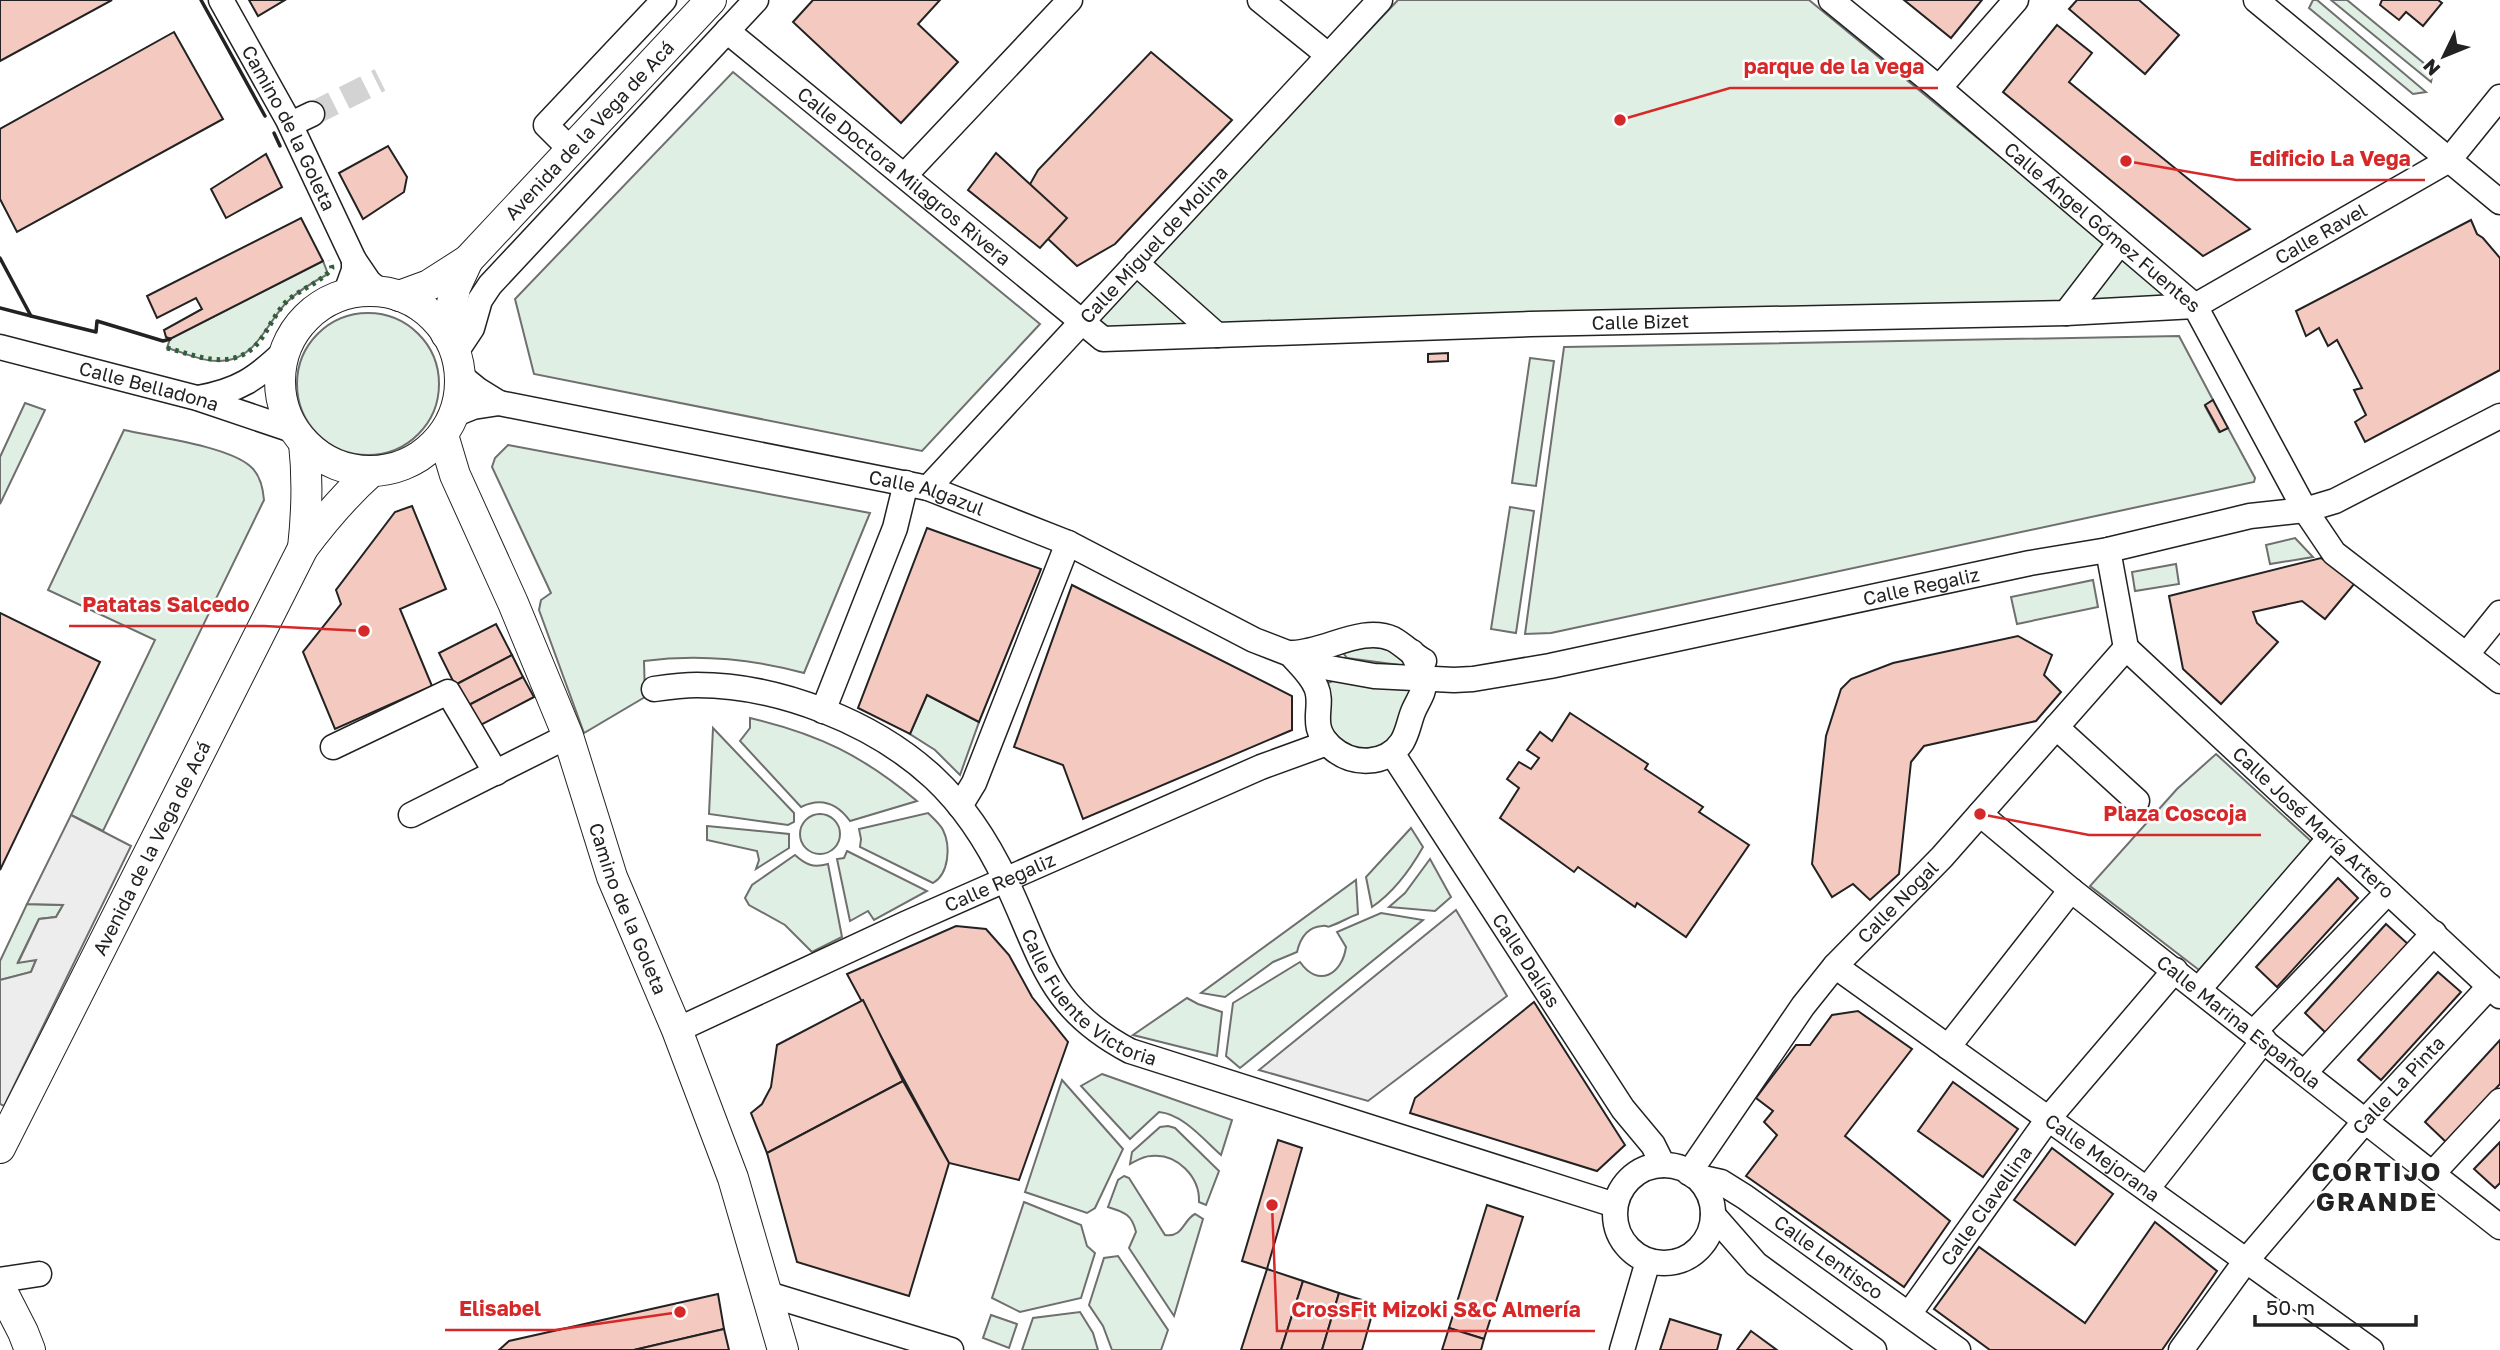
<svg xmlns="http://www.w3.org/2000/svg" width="2500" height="1350" viewBox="0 0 2500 1350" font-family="'Golos Text',sans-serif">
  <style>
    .green { fill: #e0efe3; stroke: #6f6f6f; stroke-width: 2 }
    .parking { fill: #ededed; stroke: #6f6f6f; stroke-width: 2 }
    .building { fill: #f3c9c0; stroke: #222; stroke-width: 2 }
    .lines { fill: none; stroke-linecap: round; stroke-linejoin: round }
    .minor-tunnel { stroke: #d3d3d3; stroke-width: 24; stroke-dasharray: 24 12; stroke-linecap: butt }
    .minor-casing { stroke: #222; stroke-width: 27 }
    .major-casing { stroke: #222; stroke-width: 32 }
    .minor { stroke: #fff; stroke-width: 24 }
    .major { stroke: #fff; stroke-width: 30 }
    .hedge { stroke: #2f5e38; stroke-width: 5; stroke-dasharray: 3.5 5; stroke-linecap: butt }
    .wall { stroke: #222; stroke-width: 3.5 }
    .labels { text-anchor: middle; stroke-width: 5; stroke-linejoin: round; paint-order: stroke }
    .street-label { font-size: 19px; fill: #222; stroke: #fff }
    .district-label { font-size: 26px; font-weight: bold; letter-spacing: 2px; fill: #222; stroke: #fff }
    .leader { fill: none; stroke: #d62828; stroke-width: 2.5 }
    .callout-dot { fill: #d62828; stroke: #fff; stroke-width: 2.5 }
    .callout-label { font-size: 21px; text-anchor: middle; font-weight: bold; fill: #d62828; stroke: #fff; stroke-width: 5; stroke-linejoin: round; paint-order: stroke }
  </style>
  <rect width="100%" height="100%" fill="#fff"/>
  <g class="green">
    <polygon points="1398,0 1809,0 2173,298 1113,333 1098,322 1109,305"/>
    <polygon points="2313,0 2317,0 2426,92 2413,94 2309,8"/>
    <polygon points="2331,0 2347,0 2431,69 2432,77 2431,82"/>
    <polygon points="733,72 1040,324 922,451 534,374 515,299"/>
    <path d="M323 261 328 274C313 282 299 290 287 302 266 323 256 361 220 361 203 362 183 352 167 348L170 339Z"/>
    <circle cx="368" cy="384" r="71"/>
    <polygon points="2179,336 2213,400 2205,406 2219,432 2228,428 2255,478 2254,482 1551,633 1525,634 1564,347"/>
    <polygon points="1530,358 1554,361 1536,486 1512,483"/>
    <polygon points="25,403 45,410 0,504 0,457"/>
    <path d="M124 430C156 437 227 446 250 466 260 474 263 488 264 500L103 831 71 815 155 640 48 590Z"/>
    <path d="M508 445 870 513 804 673C752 659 697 654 644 661L645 697 584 733 539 610 541 600 551 593 492 467 495 458Z"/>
    <polygon points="1510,507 1534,511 1516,633 1491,629"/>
    <polygon points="2295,538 2313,557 2270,564 2266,545"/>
    <polygon points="2176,564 2179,584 2135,591 2132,572"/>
    <polygon points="2093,580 2098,607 2017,624 2011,597"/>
    <polygon points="1357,647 1394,647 1407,666 1347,658 1344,654 1345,651"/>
    <path d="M1335 680 1369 687 1409 690 1412 698C1406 711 1400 726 1391 737 1375 755 1339 751 1330 728 1325 715 1328 697 1328 683Z"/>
    <polygon points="927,695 979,722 960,775 935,750 910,734"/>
    <path d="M750 718C819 734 863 756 917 801L850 821C837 803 821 797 801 807L740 741 750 728Z"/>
    <polygon points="713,728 794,813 794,822 788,825 709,814"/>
    <polygon points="2216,754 2312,842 2199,970 2090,886 2177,789"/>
    <path d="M928 813C933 818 940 824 943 830 951 846 949 874 933 883L860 847 861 839 859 829Z"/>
    <circle cx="820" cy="834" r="20"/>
    <polygon points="707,826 789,834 789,848 756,869 759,860 757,851 707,840"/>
    <path d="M1411 828 1423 847C1410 870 1394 892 1372 907L1366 877Z"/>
    <polygon points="847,851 927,891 874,920 868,911 850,921 837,859 844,858"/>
    <path d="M795 855C806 865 813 868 828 864L842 937 812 952 785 925 749 905 745 898 752 885Z"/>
    <polygon points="1430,859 1451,897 1435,911 1389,907 1405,893"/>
    <path d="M1356 880 1358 914C1349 917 1342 922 1333 925 1325 929 1330 925 1322 926 1307 927 1300 939 1297 952L1273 962 1225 997 1201 993Z"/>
    <polygon points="27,904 63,905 56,917 39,919 18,962 36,960 31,972 0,980 0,961"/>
    <path d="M1381 913 1423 920 1240 1068 1226 1056 1233 1003 1300 962C1318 988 1342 975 1346 947L1337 932Z"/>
    <polygon points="1187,998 1198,1004 1222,1012 1217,1056 1133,1035"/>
    <path d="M1102 1074 1232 1120 1221 1155C1204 1140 1183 1114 1159 1112L1130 1139 1081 1086Z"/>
    <polygon points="1062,1080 1123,1149 1095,1208 1087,1213 1025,1192"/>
    <path d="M1168 1126 1175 1128 1219 1171 1206 1205 1199 1202C1200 1177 1177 1153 1151 1156 1143 1156 1136 1161 1130 1164L1132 1152 1160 1127Z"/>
    <path d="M1124 1176 1129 1178 1165 1235C1183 1238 1183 1220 1195 1214L1203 1219 1174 1316 1129 1248 1136 1232C1132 1214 1124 1212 1108 1207L1118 1180Z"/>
    <polygon points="1024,1202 1081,1225 1087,1246 1095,1253 1081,1298 1020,1312 992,1298"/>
    <polygon points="1118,1256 1168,1330 1161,1350 1112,1350 1103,1326 1089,1305 1104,1258"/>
    <polygon points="1080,1312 1093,1333 1098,1350 1022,1350 1033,1318"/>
    <polygon points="991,1315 1017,1324 1009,1348 983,1338"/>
  </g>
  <g class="parking">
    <polygon points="71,815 131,846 4,1106 0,1104 0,980 31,972 36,960 18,963 39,919 56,917 63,905 27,904"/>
    <polygon points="1456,910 1507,996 1368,1101 1259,1070"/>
  </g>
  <g class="building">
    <polygon points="0,0 112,0 0,61"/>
    <polygon points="249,0 285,0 258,16"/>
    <polygon points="813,0 940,0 918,24 958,62 901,123 793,22"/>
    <polygon points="1904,0 1982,0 1951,38"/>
    <polygon points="2077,0 2139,0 2179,35 2145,74 2069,9"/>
    <polygon points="2382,0 2438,0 2442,3 2423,26 2406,12 2399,20 2380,5"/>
    <polygon points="2057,25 2092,53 2069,82 2250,229 2203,256 2003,92"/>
    <polygon points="174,32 223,119 17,232 0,199 0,129"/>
    <polygon points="1151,52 1232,120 1115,244 1077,266 1016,209 1038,170"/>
    <polygon points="388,146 407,177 404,192 363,219 339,173"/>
    <polygon points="996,153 1067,218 1040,248 968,190"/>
    <polygon points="266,154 282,187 226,218 211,189"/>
    <polygon points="301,218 323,261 170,339 166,337 164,330 202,309 196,298 157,318 147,296"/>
    <polygon points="2471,220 2477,234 2483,238 2500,258 2500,370 2365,442 2355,422 2366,415 2354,390 2362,388 2337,340 2328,346 2319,328 2306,336 2296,311"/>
    <polygon points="1448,353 1448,361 1428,362 1428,354"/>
    <polygon points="2213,400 2228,428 2220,432 2205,405"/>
    <polygon points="412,506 446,589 400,609 432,686 335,729 303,652 341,604 336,590 395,512"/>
    <polygon points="927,528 1041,569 979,722 927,695 910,734 858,708"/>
    <polygon points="2321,558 2355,583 2325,619 2302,601 2253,612 2257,623 2278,642 2221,704 2183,669 2169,596"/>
    <polygon points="1072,585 1292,696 1292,730 1083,819 1063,765 1014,747"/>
    <polygon points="0,613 100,662 0,870"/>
    <polygon points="496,624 512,655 455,685 439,653"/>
    <polygon points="2018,636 2052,655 2044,675 2061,692 2036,721 1924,746 1911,762 1899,874 1870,900 1853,884 1832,897 1812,864 1826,736 1841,689 1851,679 1893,663"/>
    <polygon points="512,655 523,677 467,706 455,685"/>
    <polygon points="523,677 534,697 477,727 467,706"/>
    <polygon points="1570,713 1648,764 1645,769 1703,807 1699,812 1749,845 1686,937 1637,903 1635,907 1578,867 1574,872 1500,818 1519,788 1507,779 1519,762 1531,769 1539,758 1527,750 1540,732 1552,741"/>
    <polygon points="2338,878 2358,898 2277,987 2256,967"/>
    <polygon points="2386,924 2409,945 2327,1034 2305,1013"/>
    <polygon points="956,926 986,929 1009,955 1032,997 1068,1042 1019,1180 949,1163 847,974"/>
    <polygon points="2438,972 2461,992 2381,1080 2358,1060"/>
    <polygon points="863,1000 903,1081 767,1153 751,1113 762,1104 771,1087 777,1045"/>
    <polygon points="1534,1002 1625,1145 1597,1171 1410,1113 1415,1098"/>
    <polygon points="1858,1011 1912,1049 1845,1136 1950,1221 1904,1287 1746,1176 1777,1135 1764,1122 1773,1111 1756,1098 1796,1045 1810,1045 1832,1015"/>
    <polygon points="2500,1040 2500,1084 2446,1142 2425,1122"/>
    <polygon points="903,1081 949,1163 909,1296 797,1262 767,1153"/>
    <polygon points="1953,1082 2018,1129 1983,1177 1918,1131"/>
    <polygon points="1278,1140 1302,1148 1267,1269 1242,1261"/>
    <polygon points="2500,1142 2500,1183 2495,1188 2474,1169"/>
    <polygon points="2052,1148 2113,1194 2075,1245 2014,1200"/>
    <polygon points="1487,1205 1523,1217 1484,1339 1449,1328"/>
    <polygon points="2155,1222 2217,1271 2162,1350 1990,1350 1934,1309 1979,1247 2085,1323"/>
    <polygon points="1267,1269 1303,1281 1281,1350 1241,1350"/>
    <polygon points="1303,1281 1339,1293 1322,1350 1281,1350"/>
    <polygon points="1339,1293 1375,1304 1362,1350 1322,1350"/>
    <polygon points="718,1294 724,1329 634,1350 499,1350 509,1341"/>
    <polygon points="1670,1319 1721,1335 1717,1350 1660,1350"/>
    <polygon points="1449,1328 1484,1339 1481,1350 1442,1350"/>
    <polygon points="724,1329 729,1350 634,1350"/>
    <polygon points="1751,1331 1777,1350 1737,1350"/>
  </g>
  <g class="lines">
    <polyline class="minor-tunnel" points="312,114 380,80"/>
    <g class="minor-casing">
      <g id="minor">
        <path id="s1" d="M221 0 288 120 354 260 369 282 381 292"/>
        <polyline points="1260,0 1328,55"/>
        <path id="s2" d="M1831 0 1939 88 2195 306 2305 510 2334 553 2500 681"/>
        <polyline points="2256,0 2500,202"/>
        <path id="s3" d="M727 31 1103 339 1217 335"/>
        <polyline points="1939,88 2016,0"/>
        <polyline points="291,124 312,114"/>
        <polyline points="572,151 546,125 664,0"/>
        <polyline points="905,175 1070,0"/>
        <path id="s4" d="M1136 263 1217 335 1530 324 2066 313 2195 306 2449 160 2500 97"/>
        <polyline points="345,295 354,270 354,260"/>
        <polyline points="2066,313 2119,244"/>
        <path id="s5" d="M0 347 197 398 295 431"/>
        <polyline points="456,352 472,328 480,300 490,285 756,0"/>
        <polyline points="462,377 478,390 499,403"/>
        <path d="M198 398C238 391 256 379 285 351"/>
        <path id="s6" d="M453 415 473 407 499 403 928 488 1068 543 1254 640 1324 667 1374 676 1454 680 1473 679 1550 666 2030 563 2108 550 2250 516 2305 510 2335 501 2500 416"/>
        <path id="s7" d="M928 488 1380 0"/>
        <polyline points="2108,550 2126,648"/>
        <path id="s8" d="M2126 648 2500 996"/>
        <path d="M1293 653C1326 652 1362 625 1393 639 1404 645 1413 655 1424 661"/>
        <polyline points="2467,654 2500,613"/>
        <path d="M1293 657C1301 666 1311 675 1316 687 1325 707 1307 725 1331 747 1352 766 1386 766 1402 742 1408 732 1409 722 1413 712 1417 702 1425 692 1424 682 1423 672 1416 661 1412 652"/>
        <path id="s9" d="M654 689C668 687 683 685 697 685 778 685 874 722 934 778 965 807 988 843 1006 881 1043 959 1047 1007 1130 1051L1615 1205"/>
        <polyline points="823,711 895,528 906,483"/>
        <polyline points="2056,727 2137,801"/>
        <polyline points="333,747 448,692 496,773"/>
        <path id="s10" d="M1392 753 1623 1109 1653 1145 1663 1165"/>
        <polyline points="960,806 974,783 1068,543"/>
        <path id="s11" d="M1980 814 2071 890 2500 1227"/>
        <polyline points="411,815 568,736"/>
        <path id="s12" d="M1835 966 2371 1350"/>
        <polyline points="2199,989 2329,839"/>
        <path id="s13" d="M677 1030 905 924 1261 767 1327 743"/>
        <polyline points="2254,1032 2388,892"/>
        <polyline points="1948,1047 2071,890"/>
        <polyline points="2305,1072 2434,933"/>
        <circle cx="1664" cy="1214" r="49"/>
        <path id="s14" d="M1689 1173 1803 1006 1835 966 1942 857 2126 648"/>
        <polyline points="2433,1173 2500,1101"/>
        <path id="s15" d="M1694 1176 1721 1182 1745 1197 1958 1350"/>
        <polyline points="2147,1189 2264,1040"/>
        <polyline points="1713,1215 1756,1264 1874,1350"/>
        <polyline points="0,1280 39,1274"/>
        <polyline points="768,1294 951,1350"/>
        <path id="s16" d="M1909 1314 2048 1119 2175 970"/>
        <polyline points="1622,1350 1648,1261"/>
        <path id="s17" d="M2181 1350 2245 1262 2366 1120 2490 986"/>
      </g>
    </g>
    <g class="major-casing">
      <g id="major">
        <circle cx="370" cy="381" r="90"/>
        <path id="s18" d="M399 296 429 285 468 260 711 0"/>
        <polyline points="446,334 455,288 468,260"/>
        <path id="s19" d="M443 435 455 475 513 603 568 736 612 877 677 1030 733 1178 783 1350"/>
        <path d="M303 548C307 512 308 479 304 443"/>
        <path id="s20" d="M0 1148 303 548C324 520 345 495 372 471"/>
        <polyline points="0,1287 23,1332 30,1350"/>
      </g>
    </g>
    <use href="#minor" class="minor"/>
    <use href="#major" class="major"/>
    <path class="hedge" d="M167 348C198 356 232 372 258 343 268 331 274 315 285 303 299 289 321 283 332 268L330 260"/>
    <g class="wall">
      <polyline points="201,0 265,116"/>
      <polyline points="274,133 280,146"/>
      <polyline points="0,258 31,316 96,332 97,321 163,341 170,339"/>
      <polyline points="0,308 31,316"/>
    </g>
  </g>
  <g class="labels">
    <g class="street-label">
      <text dy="7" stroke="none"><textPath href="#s1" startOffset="145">Camino de la Goleta</textPath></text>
      <text dy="7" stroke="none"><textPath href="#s18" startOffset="256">Avenida de la Vega de Acá</textPath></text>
      <text dy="7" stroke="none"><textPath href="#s3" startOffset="229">Calle Doctora Milagros Rivera</textPath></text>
      <text dy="7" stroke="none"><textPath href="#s2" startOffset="354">Calle Ángel Gómez Fuentes</textPath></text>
      <text dy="7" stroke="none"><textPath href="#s4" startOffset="1232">Calle Ravel</textPath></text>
      <text dy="7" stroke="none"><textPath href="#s7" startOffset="332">Calle Miguel de Molina</textPath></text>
      <text dy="7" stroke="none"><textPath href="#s4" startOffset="532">Calle Bizet</textPath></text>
      <text dy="7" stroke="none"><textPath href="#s5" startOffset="154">Calle Belladona</textPath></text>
      <text dy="7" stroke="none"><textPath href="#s6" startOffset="485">Calle Algazul</textPath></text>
      <text dy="7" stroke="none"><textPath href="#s6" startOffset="1528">Calle Regaliz</textPath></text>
      <text dy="7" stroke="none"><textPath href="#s8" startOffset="256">Calle José María Artero</textPath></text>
      <text dy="7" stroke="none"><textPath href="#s20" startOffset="336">Avenida de la Vega de Acá</textPath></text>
      <text dy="7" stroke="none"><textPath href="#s13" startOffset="355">Calle Regaliz</textPath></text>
      <text dy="7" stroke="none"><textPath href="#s14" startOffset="343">Calle Nogal</textPath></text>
      <text dy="7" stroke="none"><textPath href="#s19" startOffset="509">Camino de la Goleta</textPath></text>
      <text dy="7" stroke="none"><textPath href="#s10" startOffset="247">Calle Dalías</textPath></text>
      <text dy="7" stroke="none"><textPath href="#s9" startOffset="578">Calle Fuente Victoria</textPath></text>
      <text dy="7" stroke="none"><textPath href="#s11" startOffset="332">Calle Marina Española</textPath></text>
      <text dy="7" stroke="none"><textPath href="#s17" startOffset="343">Calle La Pinta</textPath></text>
      <text dy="7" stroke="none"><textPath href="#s12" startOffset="329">Calle Mejorana</textPath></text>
      <text dy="7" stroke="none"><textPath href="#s16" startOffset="133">Calle Clavellina</textPath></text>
      <text dy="7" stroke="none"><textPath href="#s15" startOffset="159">Calle Lentisco</textPath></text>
    </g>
    <g class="district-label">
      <text x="2377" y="1181">CORTIJO<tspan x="2377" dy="30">GRANDE</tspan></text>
    </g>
  </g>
  <path class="leader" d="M1620 120L1730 88H1938M2126 161L2236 180H2425M364 631L264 626H69M1980 814L2089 835H2261M680 1312L555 1330H445M1272 1205L1277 1331H1595"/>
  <g class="callout-dot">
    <circle cx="1620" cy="120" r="7"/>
    <circle cx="2126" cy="161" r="7"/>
    <circle cx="364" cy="631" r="7"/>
    <circle cx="1980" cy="814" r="7"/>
    <circle cx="680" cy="1312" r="7"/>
    <circle cx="1272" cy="1205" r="7"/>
  </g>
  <g class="callout-label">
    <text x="1834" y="74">parque de la vega</text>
    <text x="2330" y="166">Edificio La Vega</text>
    <text x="166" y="612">Patatas Salcedo</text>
    <text x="2175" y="821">Plaza Coscoja</text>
    <text x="500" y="1316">Elisabel</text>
    <text x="1436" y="1317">CrossFit Mizoki S&amp;C Almería</text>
  </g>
  <g transform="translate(2444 56) rotate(227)" stroke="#ffffff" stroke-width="5" paint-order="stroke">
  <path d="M0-5L12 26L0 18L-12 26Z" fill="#222222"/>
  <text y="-10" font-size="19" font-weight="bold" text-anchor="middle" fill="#222222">N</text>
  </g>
  <path d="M2255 1315v10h161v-10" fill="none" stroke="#222222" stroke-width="3.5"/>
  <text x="2266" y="1315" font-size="21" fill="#222222" stroke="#ffffff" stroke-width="5" paint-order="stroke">50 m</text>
</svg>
